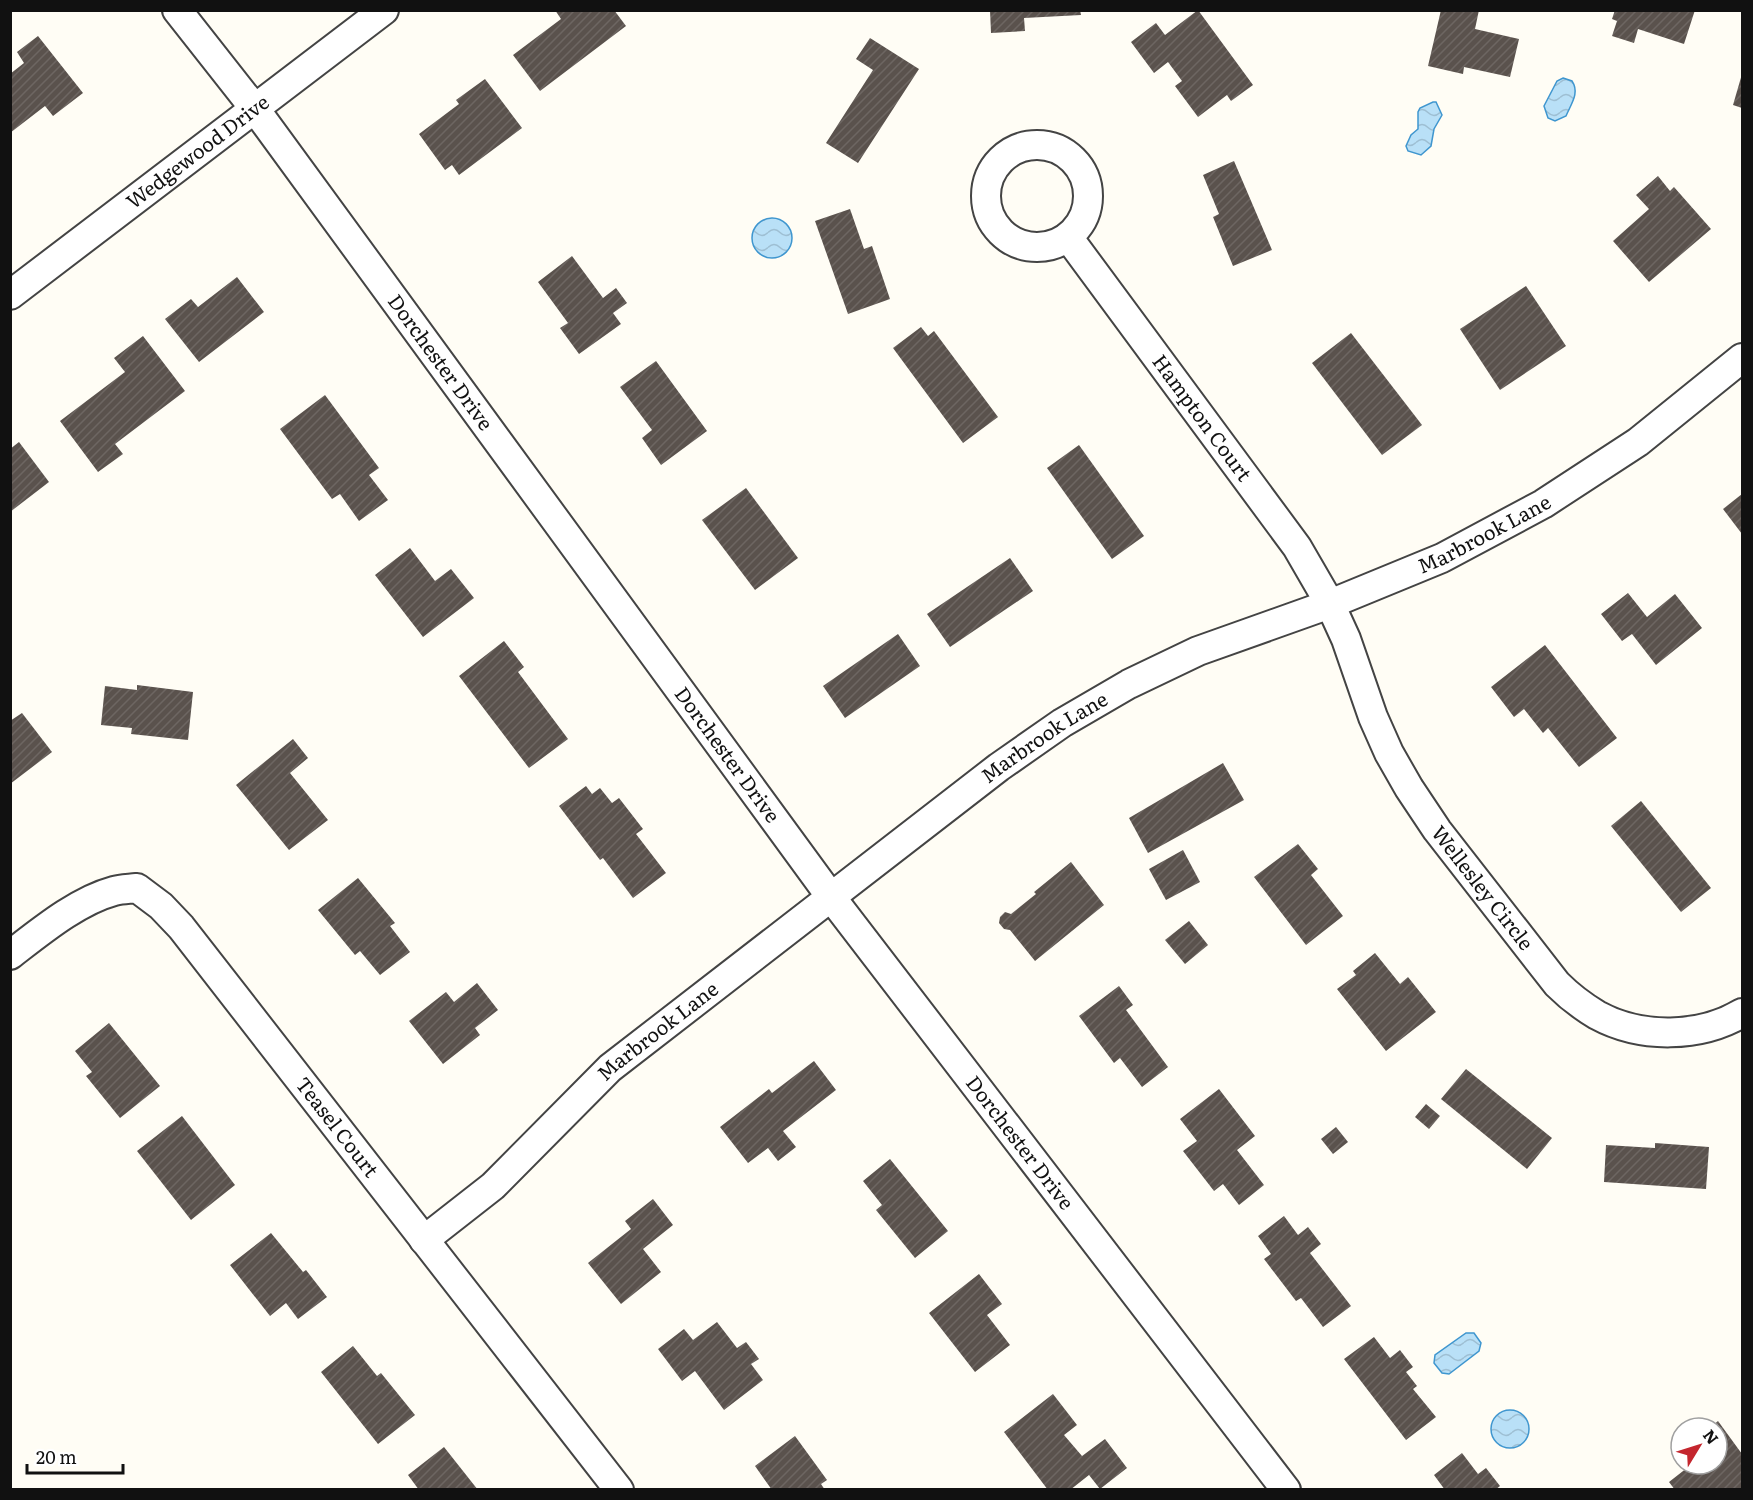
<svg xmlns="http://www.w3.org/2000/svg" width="1753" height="1500" viewBox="0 0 1753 1500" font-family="Literata,serif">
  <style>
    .water { fill: url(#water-waves); stroke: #3f96cf; stroke-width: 1.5 }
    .building { fill: url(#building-hatch) }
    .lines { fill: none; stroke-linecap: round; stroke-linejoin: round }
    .street-casing { stroke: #444; stroke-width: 32 }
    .street { stroke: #fff; stroke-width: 28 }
    .labels { text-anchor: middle; stroke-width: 6; stroke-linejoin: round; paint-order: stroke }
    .street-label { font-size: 20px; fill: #111; stroke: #fff }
  </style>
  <defs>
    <pattern id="water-waves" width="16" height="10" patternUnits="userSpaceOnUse" patternTransform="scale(1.5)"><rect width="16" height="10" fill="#b9e0f7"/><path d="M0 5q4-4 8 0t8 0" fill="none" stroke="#9ebfd3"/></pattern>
    <pattern id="building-hatch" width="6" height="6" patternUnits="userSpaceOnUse" patternTransform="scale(1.5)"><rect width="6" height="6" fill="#5a524d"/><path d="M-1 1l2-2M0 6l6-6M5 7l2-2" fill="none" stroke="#6d6662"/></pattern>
  </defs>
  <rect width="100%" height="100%" fill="#fffdf5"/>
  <g class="water">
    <path d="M1563 78 1572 81C1580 93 1571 104 1566 116L1555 121 1548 118 1544 106 1557 81Z"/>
    <polygon points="1433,102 1436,102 1442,115 1434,129 1431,146 1421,155 1408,151 1406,146 1411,135 1418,129 1418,112 1420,108"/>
    <circle cx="772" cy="238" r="20"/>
    <polygon points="1466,1333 1474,1333 1481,1343 1479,1351 1449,1374 1442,1373 1434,1363 1435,1355"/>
    <circle cx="1510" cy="1429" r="19"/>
  </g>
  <g class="building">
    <polygon points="555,10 614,10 626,26 540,91 513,55 561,19"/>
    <polygon points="990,10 1080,10 1081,15 1024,18 1025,31 991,33"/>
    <polygon points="1198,10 1253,85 1231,101 1227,95 1198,117 1175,86 1182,81 1168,62 1154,73 1131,42 1156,23 1165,35"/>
    <polygon points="1441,10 1479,10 1475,29 1519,39 1510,77 1464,67 1463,74 1428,66"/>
    <polygon points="1615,10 1695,10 1684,44 1638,29 1634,43 1612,36 1617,21 1612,19"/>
    <polygon points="38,36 83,93 53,116 45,106 10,133 10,74 24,63 17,52"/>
    <polygon points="870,38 919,69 858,163 826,143 873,70 856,59"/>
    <polygon points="1742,74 1742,108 1733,105"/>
    <polygon points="485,79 522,128 459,175 452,165 445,170 419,134 459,104 456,100"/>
    <polygon points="1234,161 1272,250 1233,266 1213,217 1219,214 1203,175"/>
    <polygon points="1658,176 1670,191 1674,187 1711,229 1649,282 1613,241 1649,209 1636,195"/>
    <polygon points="850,209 864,249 872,246 890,299 848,314 815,221"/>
    <polygon points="572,256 603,298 616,288 627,303 613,313 621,324 579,354 560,328 568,323 538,282"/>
    <polygon points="237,277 264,312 199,362 165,319 191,299 198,307"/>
    <polygon points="1526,286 1566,346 1500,390 1460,329"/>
    <polygon points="921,327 928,336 934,331 998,417 963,443 893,348"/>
    <polygon points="1351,333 1422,425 1382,455 1312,363"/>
    <polygon points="143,336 185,391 115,444 123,454 98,472 60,421 125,372 114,358"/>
    <polygon points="656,361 707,431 661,465 642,438 652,430 620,387"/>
    <polygon points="325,395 379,468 369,475 388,500 359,521 340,494 332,499 280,429"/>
    <polygon points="19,442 49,482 10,512 10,449"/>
    <polygon points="1079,445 1144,536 1112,559 1047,468"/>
    <polygon points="746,488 798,558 755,590 702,520"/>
    <polygon points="1742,494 1742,534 1723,509"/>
    <polygon points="410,548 435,581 451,569 474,598 423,637 375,575"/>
    <polygon points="1010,558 1033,591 950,647 927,614"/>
    <polygon points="1628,593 1647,617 1675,594 1702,628 1656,665 1632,634 1622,641 1601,614"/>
    <polygon points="898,634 920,666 845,718 823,686"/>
    <polygon points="504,641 524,667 518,672 568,739 529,768 459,676"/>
    <polygon points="1545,645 1617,738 1579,767 1548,728 1543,733 1524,709 1514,717 1491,687"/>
    <polygon points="137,685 193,692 188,740 131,734 132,728 101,725 105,686 137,690"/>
    <polygon points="22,713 52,752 10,784 10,721"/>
    <polygon points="293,739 308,758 290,773 328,820 289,850 236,785"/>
    <polygon points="1223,763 1244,800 1148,853 1129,818"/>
    <polygon points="586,786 592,794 600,788 612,803 619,798 643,829 636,834 666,873 633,898 603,858 600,860 559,806"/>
    <polygon points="1641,801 1711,888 1681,912 1611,826"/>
    <polygon points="1298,844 1318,869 1311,875 1343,916 1306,945 1254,877"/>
    <polygon points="1183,850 1200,882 1166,900 1149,869"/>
    <polygon points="1071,862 1104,905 1035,961 1010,930 1004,929 999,923 1000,917 1005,912 1011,914 1036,894 1034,892"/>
    <polygon points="358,878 395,923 390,926 410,952 380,975 360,951 355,955 318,910"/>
    <polygon points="1189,921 1208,945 1185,964 1165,940"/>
    <polygon points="1375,953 1400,984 1408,977 1436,1012 1386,1051 1337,989 1356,975 1353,971"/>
    <polygon points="477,983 498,1010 475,1028 480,1035 443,1064 409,1021 446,992 454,1002"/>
    <polygon points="1119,986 1133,1005 1126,1010 1168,1067 1142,1087 1120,1058 1114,1063 1079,1016"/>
    <polygon points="109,1023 160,1086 120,1118 86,1076 92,1072 75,1051"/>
    <polygon points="814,1061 836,1090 783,1131 796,1147 778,1161 768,1148 748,1163 720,1127 769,1089 772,1093"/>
    <polygon points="1466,1069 1552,1138 1527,1169 1441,1099"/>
    <polygon points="1219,1089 1255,1136 1237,1150 1264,1185 1239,1205 1223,1184 1214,1191 1183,1151 1197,1141 1180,1119"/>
    <polygon points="1426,1104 1440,1116 1429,1129 1415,1117"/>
    <polygon points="182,1116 235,1185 191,1220 137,1151"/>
    <polygon points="1336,1127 1348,1142 1333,1154 1321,1139"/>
    <polygon points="1655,1143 1709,1147 1706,1189 1604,1182 1606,1145 1655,1148"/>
    <polygon points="890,1159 948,1231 915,1258 876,1210 882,1205 863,1181"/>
    <polygon points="653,1199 673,1225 643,1249 661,1272 621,1304 588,1263 631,1229 625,1221"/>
    <polygon points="1284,1216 1298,1235 1308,1227 1321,1244 1310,1253 1351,1306 1323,1327 1301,1298 1296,1301 1264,1259 1271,1254 1258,1236"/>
    <polygon points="271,1233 303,1272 306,1270 327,1297 298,1319 286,1303 270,1316 230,1265"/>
    <polygon points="979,1274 1002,1304 987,1315 1010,1345 975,1372 929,1313"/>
    <polygon points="717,1322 737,1348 746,1342 759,1359 751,1364 763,1380 724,1410 695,1371 682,1381 658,1349 684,1329 693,1340"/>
    <polygon points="1374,1337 1390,1358 1400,1350 1413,1367 1406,1372 1417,1386 1413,1389 1436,1417 1406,1440 1344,1359"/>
    <polygon points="353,1346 377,1376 381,1373 415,1415 378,1444 321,1372"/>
    <polygon points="1053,1394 1077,1425 1064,1435 1082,1456 1105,1439 1127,1468 1100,1489 1089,1475 1070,1490 1048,1490 1004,1432"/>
    <polygon points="1718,1421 1742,1454 1742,1490 1675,1490 1669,1482 1692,1464 1717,1464 1717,1428 1710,1428"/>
    <polygon points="795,1436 827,1480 821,1484 825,1490 772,1490 755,1466"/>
    <polygon points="444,1447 478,1490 419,1490 408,1475"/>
    <polygon points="1462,1453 1478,1474 1486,1468 1500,1486 1495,1490 1445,1490 1434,1475"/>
  </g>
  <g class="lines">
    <g class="street-casing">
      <g id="street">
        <path id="s1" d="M177 10 255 109 831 897 1286 1490"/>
        <circle cx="1037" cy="196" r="51"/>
        <path id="s2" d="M1068 237 1297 547 1330 604 1346 639 1373 717 1389 753 1409 788 1437 830 1557 984C1569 996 1582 1006 1597 1015 1641 1039 1700 1038 1742 1013"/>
        <path id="s3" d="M10 295 384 10"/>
        <path id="s4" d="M10 955C40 932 77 901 114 891 121 889 129 889 137 888L161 906 181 927 619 1490"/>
        <path id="s5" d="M424 1240 493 1186 610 1068 999 767 1062 723 1129 684 1198 651 1330 604 1442 558 1543 504 1638 442 1742 358"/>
      </g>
    </g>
    <use href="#street" class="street"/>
  </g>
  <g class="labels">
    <g class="street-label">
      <text dy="7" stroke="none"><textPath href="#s3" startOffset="236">Wedgewood Drive</textPath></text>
      <text dy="7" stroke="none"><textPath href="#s1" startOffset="440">Dorchester Drive</textPath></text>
      <text dy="7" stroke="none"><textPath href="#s2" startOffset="225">Hampton Court</textPath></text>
      <text dy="7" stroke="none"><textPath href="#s5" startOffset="1286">Marbrook Lane</textPath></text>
      <text dy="7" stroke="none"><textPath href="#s5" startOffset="800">Marbrook Lane</textPath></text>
      <text dy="7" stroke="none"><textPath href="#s1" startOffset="926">Dorchester Drive</textPath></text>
      <text dy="7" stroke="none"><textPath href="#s2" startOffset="776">Wellesley Circle</textPath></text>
      <text dy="7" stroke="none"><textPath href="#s5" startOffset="314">Marbrook Lane</textPath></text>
      <text dy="7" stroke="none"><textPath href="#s4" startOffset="459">Teasel Court</textPath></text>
      <text dy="7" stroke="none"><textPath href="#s1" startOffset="1412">Dorchester Drive</textPath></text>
    </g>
  </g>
  <rect width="1753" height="1500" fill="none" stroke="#111111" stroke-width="24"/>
  <g transform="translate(1699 1446) rotate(52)"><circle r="28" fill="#ffffff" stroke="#a0a0a0" stroke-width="1.5"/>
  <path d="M0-4.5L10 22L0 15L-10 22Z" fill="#c4262e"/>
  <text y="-9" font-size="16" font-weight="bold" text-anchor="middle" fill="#111111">N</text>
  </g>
  <path d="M27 1464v9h96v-9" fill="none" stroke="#111111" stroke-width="3"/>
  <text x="36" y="1464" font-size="18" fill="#111111" stroke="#ffffff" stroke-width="4.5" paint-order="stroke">20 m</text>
</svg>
